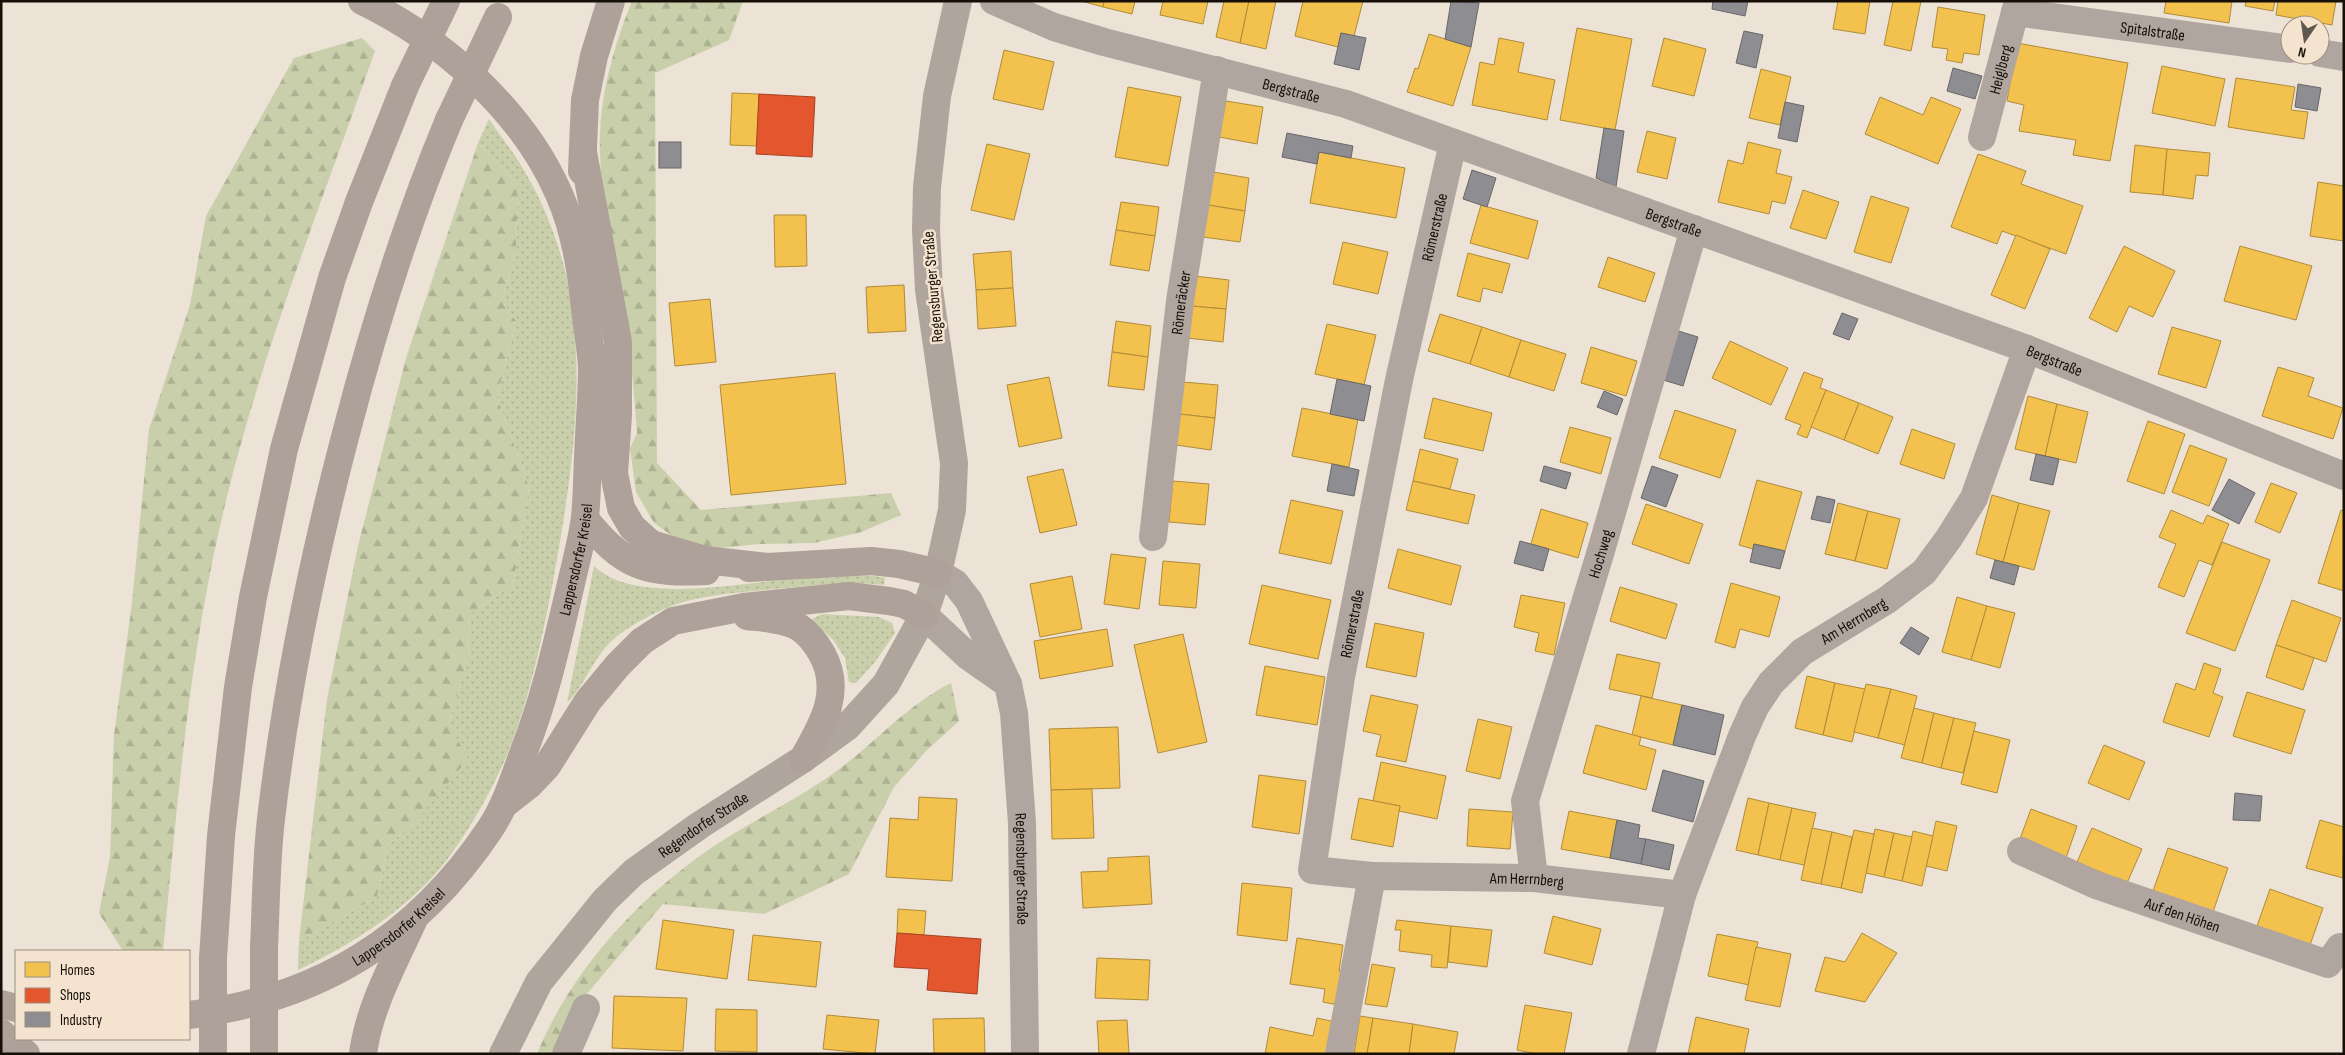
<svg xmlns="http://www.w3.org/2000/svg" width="2345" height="1055" viewBox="0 0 2345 1055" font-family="'Sofia Sans Condensed',sans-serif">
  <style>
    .grass { fill: url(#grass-dots) }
    .forest { fill: url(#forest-firs) }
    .homes { fill: #f2c14e; stroke: #b08c39 }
    .shops { fill: #e4572e; stroke: #a64123 }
    .industry { fill: #8d8d92; stroke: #696769 }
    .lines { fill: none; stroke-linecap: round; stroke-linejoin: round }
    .street { stroke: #b0a69f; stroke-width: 28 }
    .secondary { stroke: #b0a59d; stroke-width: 28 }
    .highway { stroke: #ada199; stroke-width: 28 }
    .highway-bridge { stroke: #ada199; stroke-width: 28 }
    .labels { text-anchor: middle; stroke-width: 5; stroke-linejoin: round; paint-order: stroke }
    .street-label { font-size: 16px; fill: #150f08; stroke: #f4e3ce }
  </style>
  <defs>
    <pattern id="grass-dots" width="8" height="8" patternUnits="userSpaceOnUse" patternTransform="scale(1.25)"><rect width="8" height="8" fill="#c9cfaa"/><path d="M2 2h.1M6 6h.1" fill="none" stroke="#acb191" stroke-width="1.8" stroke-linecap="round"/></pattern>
    <pattern id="forest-firs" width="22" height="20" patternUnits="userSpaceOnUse" patternTransform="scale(1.25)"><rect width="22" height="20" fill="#c9cfaa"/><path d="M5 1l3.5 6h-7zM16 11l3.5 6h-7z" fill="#acb191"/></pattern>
  </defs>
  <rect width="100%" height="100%" fill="#ece2d6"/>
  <g class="grass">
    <path d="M489 119C501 137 515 154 525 172 542 200 555 234 564 266 589 367 572 475 554 576 542 639 529 705 503 764 488 797 470 828 449 857 413 906 353 944 298 970L299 941 377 897 388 845 414 823 449 724 468 657 470 614 513 585 529 487 497 397 516 321 502 301 516 251 518 184 478 143Z"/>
    <path d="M594 566C649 619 810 561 885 578L884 585C846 581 812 586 774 589 745 592 715 594 687 601 666 606 633 623 616 637 593 656 587 683 567 703Z"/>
    <polygon points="822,614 879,617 892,623 895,633 875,662 856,683 849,682 845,658 834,641 812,619"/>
  </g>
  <g class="forest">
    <path d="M632 1H743L729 40 655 73 657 463 701 510 891 493 901 515 861 532 814 543 760 544 709 549 678 540 654 523 636 492 630 448 637 433C634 395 631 355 626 317 618 263 602 210 600 156 598 101 612 51 632 1Z"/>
    <path d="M362 38 375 51C320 208 257 363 220 526 188 666 177 809 163 951H123L99 913 110 857 114 735 132 603 149 429 190 305 206 216 294 58Z"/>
    <polygon points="478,143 518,184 516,251 502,301 516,321 497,397 529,487 513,585 470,614 468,657 449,724 468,759 414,823 388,845 377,897 299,941 327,699 358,546 406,358"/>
    <path d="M951 683 959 721 927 750 894 787 849 874 764 914 663 904 585 996 554 1054H537C571 971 638 898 711 848 751 821 795 801 834 773 874 744 907 705 951 683Z"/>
  </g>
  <g class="homes">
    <polygon points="1081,1 1104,1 1103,7"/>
    <polygon points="1104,1 1135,1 1132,14 1103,7"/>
    <polygon points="1163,1 1208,1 1203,24 1160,15"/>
    <polygon points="1224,1 1249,1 1240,43 1216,37"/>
    <polygon points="1249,1 1276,1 1266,49 1240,43"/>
    <polygon points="1303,1 1363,1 1354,36 1341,33 1338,47 1295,36"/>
    <polygon points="1838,1 1870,1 1865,34 1833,29"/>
    <polygon points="1893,1 1921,1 1911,51 1884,45"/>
    <polygon points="2166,1 2232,1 2229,23 2164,13"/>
    <polygon points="2246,1 2275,1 2273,11 2245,6"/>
    <polygon points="2278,1 2336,1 2332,25 2276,15"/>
    <polygon points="1938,7 1985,15 1979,55 1964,53 1962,63 1946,60 1948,49 1932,47"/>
    <polygon points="1577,28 1632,39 1615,130 1560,120"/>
    <polygon points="1429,34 1471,47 1453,106 1407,92 1415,68 1418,69"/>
    <polygon points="1499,38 1524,43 1518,72 1555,80 1547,120 1472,105 1480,62 1494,65"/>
    <polygon points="1664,38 1706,49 1694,96 1652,86"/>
    <polygon points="2017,43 2128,63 2110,161 2073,155 2076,140 2019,131 2024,105 2007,101"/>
    <polygon points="1004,50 1054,62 1043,110 993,99"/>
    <polygon points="2162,66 2225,79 2215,126 2152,113"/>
    <polygon points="1761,69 1791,77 1780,125 1749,118"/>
    <polygon points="2236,78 2295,87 2291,110 2308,112 2304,139 2228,127"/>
    <polygon points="1128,87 1181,97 1168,166 1115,157"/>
    <polygon points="732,93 759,94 757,146 730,145"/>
    <polygon points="1880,97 1923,115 1931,97 1961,109 1938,164 1865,134"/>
    <polygon points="1226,101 1263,107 1257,144 1219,137"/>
    <polygon points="1647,131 1676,138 1667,179 1637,172"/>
    <polygon points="1748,142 1781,150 1776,173 1792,177 1785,204 1772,201 1769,214 1718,202 1728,160 1743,164"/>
    <polygon points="987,144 1030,154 1014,220 971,210"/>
    <polygon points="2135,145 2167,149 2163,195 2130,192"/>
    <polygon points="2167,149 2210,153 2208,176 2196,175 2193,199 2163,195"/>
    <polygon points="1319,152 1405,168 1396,218 1310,203"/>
    <polygon points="1978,154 2026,171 2021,184 2083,206 2066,254 2002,231 1997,244 1951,227"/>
    <polygon points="1213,172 1249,178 1245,211 1208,205"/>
    <polygon points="2318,182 2344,186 2344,241 2310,236"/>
    <polygon points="1803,190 1839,202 1826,239 1790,228"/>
    <polygon points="1871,196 1909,208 1891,263 1854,252"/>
    <polygon points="1121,202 1159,207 1155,236 1116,230"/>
    <polygon points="1208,205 1245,211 1240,242 1203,237"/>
    <polygon points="1481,205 1538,221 1528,259 1470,243"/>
    <polygon points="774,215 806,215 807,266 775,267"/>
    <polygon points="1116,230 1155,236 1149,271 1110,265"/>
    <polygon points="2016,235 2050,249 2025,309 1991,295"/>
    <polygon points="1343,242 1388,252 1378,294 1333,284"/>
    <polygon points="2124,246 2175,271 2153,317 2129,306 2117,332 2089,318"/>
    <polygon points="2240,246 2312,266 2296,320 2224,301"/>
    <polygon points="1011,251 1013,288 976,290 973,254"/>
    <polygon points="1468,253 1510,264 1502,293 1483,288 1480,302 1457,296"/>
    <polygon points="1608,257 1655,273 1645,302 1598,287"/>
    <polygon points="1195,276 1229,280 1226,309 1191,306"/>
    <polygon points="904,285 906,331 868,333 866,287"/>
    <polygon points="1013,288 1016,326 978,329 976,290"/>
    <polygon points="710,299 716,362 675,366 669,303"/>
    <polygon points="1191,306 1226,309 1223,342 1187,338"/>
    <polygon points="1440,314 1482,327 1470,364 1428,351"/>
    <polygon points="1116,321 1151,326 1148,357 1112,352"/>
    <polygon points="1327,324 1376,335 1364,385 1315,374"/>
    <polygon points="1482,327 1521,340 1509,377 1470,364"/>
    <polygon points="2172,327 2221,341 2206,388 2158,374"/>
    <polygon points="1521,340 1566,354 1554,391 1509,377"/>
    <polygon points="1730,341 1788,368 1771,405 1712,378"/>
    <polygon points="1591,347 1637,361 1626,396 1581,383"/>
    <polygon points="1112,352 1148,357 1144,390 1108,386"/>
    <polygon points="2278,367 2314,378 2308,396 2343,408 2333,439 2262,416"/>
    <polygon points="1804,372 1823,379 1820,388 1826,390 1807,438 1797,434 1801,425 1785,419"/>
    <polygon points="835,373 846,484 731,495 720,385"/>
    <polygon points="1049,377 1062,438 1019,447 1007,385"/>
    <polygon points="1183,382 1218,385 1215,418 1179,414"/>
    <polygon points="1826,390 1859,403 1844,440 1811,427"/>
    <polygon points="2028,396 2057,404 2045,456 2015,449"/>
    <polygon points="1433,398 1492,413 1483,451 1424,438"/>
    <polygon points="1859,403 1893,417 1878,454 1844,440"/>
    <polygon points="2057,404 2088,412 2076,463 2045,456"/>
    <polygon points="1302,408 1358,419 1349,467 1292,456"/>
    <polygon points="1675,410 1736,430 1720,478 1659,458"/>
    <polygon points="1179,414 1215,418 1211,450 1176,445"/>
    <polygon points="2148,421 2185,434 2164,494 2127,481"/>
    <polygon points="1570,427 1611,438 1601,474 1560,462"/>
    <polygon points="1912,429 1955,444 1944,479 1900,464"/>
    <polygon points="2190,445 2227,459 2209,506 2172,492"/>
    <polygon points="1420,449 1458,459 1450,489 1413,481"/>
    <polygon points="1063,469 1077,525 1040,533 1027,477"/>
    <polygon points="1757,480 1802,492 1785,551 1754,544 1753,549 1739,545"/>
    <polygon points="1173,481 1209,484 1205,525 1169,522"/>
    <polygon points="1413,481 1475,495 1468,524 1406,510"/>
    <polygon points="2271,483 2297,493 2280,533 2255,522"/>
    <polygon points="1992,495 2019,503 2003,562 1976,554"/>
    <polygon points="1291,500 1343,511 1331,564 1279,553"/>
    <polygon points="1838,503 1868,511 1855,561 1825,554"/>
    <polygon points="2019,503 2050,511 2034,570 2003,562"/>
    <polygon points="1646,504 1703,524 1689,564 1632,544"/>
    <polygon points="1541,509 1588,523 1578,558 1531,544"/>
    <polygon points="2171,510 2203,524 2207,515 2229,524 2212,565 2199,560 2184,597 2158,587 2176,544 2159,537"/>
    <polygon points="2341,510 2344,511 2344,591 2318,583"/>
    <polygon points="1868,511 1900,519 1887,569 1855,561"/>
    <polygon points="2222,542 2270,560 2235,651 2186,633"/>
    <polygon points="1398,549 1461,566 1451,605 1388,588"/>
    <polygon points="1111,554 1146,558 1139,609 1104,604"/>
    <polygon points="1163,561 1200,564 1196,608 1159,605"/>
    <polygon points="1072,576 1082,629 1040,637 1030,584"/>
    <polygon points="1731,583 1780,597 1769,637 1740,629 1735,648 1715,642"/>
    <polygon points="1262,585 1331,600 1318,659 1249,644"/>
    <polygon points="1620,587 1677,604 1666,639 1610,621"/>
    <polygon points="1521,595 1565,603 1554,655 1535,651 1539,633 1514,627"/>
    <polygon points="1957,597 1987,606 1971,660 1942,652"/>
    <polygon points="2292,600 2341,618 2326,662 2276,645"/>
    <polygon points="1987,606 2015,613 2000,668 1971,660"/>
    <polygon points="1375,623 1424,633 1416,677 1366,667"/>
    <polygon points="1107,629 1113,666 1040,679 1034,641"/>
    <polygon points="1183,634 1207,742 1158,753 1134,645"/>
    <polygon points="2276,645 2314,658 2303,690 2266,677"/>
    <polygon points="1617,654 1660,663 1652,698 1609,689"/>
    <polygon points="2204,663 2221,669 2213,693 2223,697 2209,737 2163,722 2176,683 2195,690"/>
    <polygon points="1265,666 1325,677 1317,725 1256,715"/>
    <polygon points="1807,676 1835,683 1823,735 1795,728"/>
    <polygon points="1835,683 1865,689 1852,742 1823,735"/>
    <polygon points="1866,684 1891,689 1878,738 1854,732"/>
    <polygon points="1891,689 1917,696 1905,745 1878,738"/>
    <polygon points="2247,692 2305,710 2291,754 2233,736"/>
    <polygon points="1371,695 1418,705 1406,762 1376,756 1381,735 1363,731"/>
    <polygon points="1641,696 1682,705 1673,745 1632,735"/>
    <polygon points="1914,708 1934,713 1922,763 1901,758"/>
    <polygon points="1934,713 1954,718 1941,768 1922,763"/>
    <polygon points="1954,718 1976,723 1963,773 1941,768"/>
    <polygon points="1478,719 1512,727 1500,779 1466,771"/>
    <polygon points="1596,725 1641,737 1639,745 1656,750 1646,790 1583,773"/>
    <polygon points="1118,727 1120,788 1051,790 1049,729"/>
    <polygon points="1974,731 2010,740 1997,793 1961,784"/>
    <polygon points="2104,745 2145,762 2129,800 2088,783"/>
    <polygon points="1381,762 1446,776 1437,819 1399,811 1400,806 1373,801"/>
    <polygon points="1259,775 1306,781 1299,834 1252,827"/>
    <polygon points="1092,789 1094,838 1052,839 1051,790"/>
    <polygon points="919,797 957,799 952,881 886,877 890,818 918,820"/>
    <polygon points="1359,798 1400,806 1393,847 1351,839"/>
    <polygon points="1748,798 1769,803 1758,855 1736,850"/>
    <polygon points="1769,803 1792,808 1780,860 1758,855"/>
    <polygon points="1792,808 1816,813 1804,865 1780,860"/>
    <polygon points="1469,809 1513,812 1510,849 1467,846"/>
    <polygon points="2031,809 2077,826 2065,861 2018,844"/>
    <polygon points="1569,811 1617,820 1610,858 1561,849"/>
    <polygon points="2320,820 2344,827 2343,878 2306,868"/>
    <polygon points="1936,821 1957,826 1947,871 1926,866"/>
    <polygon points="1812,828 1832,832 1821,884 1801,880"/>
    <polygon points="2092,828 2142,849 2127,883 2077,862"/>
    <polygon points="1875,829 1894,833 1884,877 1866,873"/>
    <polygon points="1854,830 1874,834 1862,893 1841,888"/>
    <polygon points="1913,831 1933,836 1922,886 1902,881"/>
    <polygon points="1832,832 1852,837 1841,888 1821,884"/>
    <polygon points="1894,833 1912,837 1902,881 1884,877"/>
    <polygon points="2168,848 2228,868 2213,912 2153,891"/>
    <polygon points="1149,856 1152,904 1083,908 1081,872 1108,871 1108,858"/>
    <polygon points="1242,883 1292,888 1287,941 1237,935"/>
    <polygon points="2270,889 2323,908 2309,948 2256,929"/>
    <polygon points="898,909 926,911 924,935 897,933"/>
    <polygon points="1553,916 1601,929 1592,965 1544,953"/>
    <polygon points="663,920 734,930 727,979 656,969"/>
    <polygon points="1397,920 1451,926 1447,968 1431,967 1432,955 1399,951 1401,930 1395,930"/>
    <polygon points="1451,926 1492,930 1487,967 1448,962"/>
    <polygon points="1862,933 1897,953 1865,1002 1815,991 1825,957 1845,962"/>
    <polygon points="1717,934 1758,942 1749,985 1708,976"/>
    <polygon points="753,935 821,942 816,987 748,980"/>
    <polygon points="1297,938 1343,945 1339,971 1348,972 1343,1006 1323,1002 1325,989 1290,984"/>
    <polygon points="1756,947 1791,954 1780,1007 1745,1000"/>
    <polygon points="1097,958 1150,960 1148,1000 1095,998"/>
    <polygon points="1372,964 1395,968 1387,1007 1365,1004"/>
    <polygon points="614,996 687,998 683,1051 612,1048"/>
    <polygon points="1525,1005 1572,1013 1564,1054 1537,1054 1517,1050"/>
    <polygon points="716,1009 757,1010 757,1052 715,1051"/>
    <polygon points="827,1015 879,1020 875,1054 823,1049"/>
    <polygon points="1360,1016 1373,1018 1367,1054 1354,1054"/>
    <polygon points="1696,1017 1749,1029 1744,1054 1688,1054"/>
    <polygon points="984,1018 985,1054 934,1054 933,1019"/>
    <polygon points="1317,1018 1340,1023 1334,1054 1265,1054 1270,1027 1313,1036"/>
    <polygon points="1373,1018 1413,1024 1409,1054 1367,1054"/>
    <polygon points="1127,1020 1129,1054 1099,1054 1097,1021"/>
    <polygon points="1413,1024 1458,1032 1454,1054 1409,1054"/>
  </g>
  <g class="shops">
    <polygon points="759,94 815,97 812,157 756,154"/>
    <polygon points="897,933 981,939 977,994 927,990 929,969 894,967"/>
  </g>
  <g class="industry">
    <polygon points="1451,1 1479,3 1471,47 1445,39"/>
    <polygon points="1713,1 1748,1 1745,16 1712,9"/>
    <polygon points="1744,31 1763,35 1756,68 1736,63"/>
    <polygon points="1341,33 1366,38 1359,70 1334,64"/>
    <polygon points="1953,68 1982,76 1975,99 1947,91"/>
    <polygon points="2298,84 2321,88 2317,111 2295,107"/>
    <polygon points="1785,102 1804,106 1797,142 1778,138"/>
    <polygon points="1604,128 1624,131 1616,187 1596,178"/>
    <polygon points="1287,133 1353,146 1351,158 1319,152 1317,164 1282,157"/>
    <rect x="659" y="142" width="22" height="26"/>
    <polygon points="1472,170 1496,178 1487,207 1463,199"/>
    <polygon points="1842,313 1858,319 1849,340 1833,334"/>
    <polygon points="1675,330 1698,337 1683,386 1660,379"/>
    <polygon points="1337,379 1371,386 1364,421 1330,414"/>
    <polygon points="1604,391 1623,399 1617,415 1597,407"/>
    <polygon points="2036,454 2059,459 2053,485 2030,480"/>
    <polygon points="1332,464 1359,470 1354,496 1327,491"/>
    <polygon points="1544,466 1571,473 1566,489 1540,481"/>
    <polygon points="1652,466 1678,475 1666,507 1641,498"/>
    <polygon points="2229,479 2255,493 2239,524 2212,510"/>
    <polygon points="1817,496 1835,500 1830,523 1811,519"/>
    <polygon points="1520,541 1549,549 1543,571 1514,563"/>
    <polygon points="1754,544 1785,551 1780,569 1750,562"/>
    <polygon points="1995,560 2019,566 2014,585 1990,578"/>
    <polygon points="1911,627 1929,638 1919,655 1900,643"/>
    <polygon points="1682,705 1724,715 1715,755 1673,745"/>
    <polygon points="1663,770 1704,781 1693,822 1652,811"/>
    <polygon points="2235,793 2262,796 2260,821 2233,820"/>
    <polygon points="1617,820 1640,825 1638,838 1646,839 1641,864 1610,858"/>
    <polygon points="1646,839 1674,845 1669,870 1641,864"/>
  </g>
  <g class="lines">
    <g class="street">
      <path id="s1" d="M994 1 1054 27 1104 42 1346 104 2027 349 2344 476"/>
      <path id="s2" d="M2015 12 2290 49"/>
      <polyline points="2320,53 2344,57"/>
      <path id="s3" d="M1982 137 2018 1"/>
      <path id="s4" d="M1153 537 1180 301 1217 70"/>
      <path id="s5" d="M938 573 955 583 969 601 1008 684 1014 713 1022 823 1025 1054"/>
      <polyline points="924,615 968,656 1008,684"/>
      <path id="s6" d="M2021 851 2096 885 2328 964 2340 947"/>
      <path id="s7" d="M1372 876 1534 878 1682 895"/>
      <path id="s8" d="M1534 878 1525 801 1600 554 1694 229"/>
      <polyline points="566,1054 586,1008"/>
      <path id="s9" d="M1339 1054 1372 876 1312 870 1341 677 1399 380 1453 143"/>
      <path id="s10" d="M1641 1054 1682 895 1742 736 1755 707 1771 683 1802 652 1887 600 1924 572 1949 538 1974 498 2027 349"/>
    </g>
    <path class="secondary" id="s11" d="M503 1054 539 982 605 900 634 872 700 825 803 759 847 727 886 684 924 615 938 573 952 510 954 463 929 290 926 230 927 187 937 96 958 1"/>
    <g class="highway">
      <polyline points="583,152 618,342 618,415 614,473 621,508 632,527 651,544 705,560 767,567"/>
      <polyline points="582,171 585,100 594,56 611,1"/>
      <path d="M585 519C623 566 645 574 706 571"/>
      <polyline points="749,568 871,561 899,564 938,573"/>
      <path d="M747 616C763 618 786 619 800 628 809 634 817 645 822 654 843 692 822 726 803 759"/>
      <polyline points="506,803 529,785 547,766 588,701 618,665 642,641 673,621 744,607 849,596 889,601 904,604 924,615"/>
      <path d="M264 948C266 905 266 862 271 819 286 690 312 563 345 437 373 329 406 223 449 120"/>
      <polyline points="213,958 221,836 238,687 253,597 284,449 332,278 359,202 405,86"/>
      <polyline points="1,1004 16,1008"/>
      <path id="s12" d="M189 1015C319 999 417 938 490 829 506 805 514 778 524 751 545 698 557 643 570 588 575 565 582 541 585 517 587 498 587 478 588 458 589 428 592 397 592 367 591 348 587 328 585 308 581 270 575 230 559 194 523 111 443 40 362 1"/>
      <polyline points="1,1033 26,1054"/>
      <path d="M363 1054C369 1007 394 963 413 921"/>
    </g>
    <g class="highway-bridge">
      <polyline points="405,86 446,1"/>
      <polyline points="449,120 498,17"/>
      <polyline points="213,1054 213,958"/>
      <polyline points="264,1054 264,948"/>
    </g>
  </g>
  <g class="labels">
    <g class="street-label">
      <text dy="6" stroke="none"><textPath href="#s2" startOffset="139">Spitalstraße</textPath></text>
      <text dy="6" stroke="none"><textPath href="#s3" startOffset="70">Heiglberg</textPath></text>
      <text dy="6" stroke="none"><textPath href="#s1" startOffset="311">Bergstraße</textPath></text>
      <text dy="6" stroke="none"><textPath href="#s1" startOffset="716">Bergstraße</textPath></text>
      <text dy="6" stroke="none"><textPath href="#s9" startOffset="896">Römerstraße</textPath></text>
      <text transform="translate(932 287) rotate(-95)" y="6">Regensburger Straße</text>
      <text dy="6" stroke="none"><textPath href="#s4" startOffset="236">Römeräcker</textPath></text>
      <text dy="6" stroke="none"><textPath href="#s1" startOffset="1121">Bergstraße</textPath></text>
      <text dy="6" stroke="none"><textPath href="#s8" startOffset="336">Hochweg</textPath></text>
      <text dy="6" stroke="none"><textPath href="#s12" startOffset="650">Lappersdorfer Kreisel</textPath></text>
      <text dy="6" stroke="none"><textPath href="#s10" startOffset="499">Am Herrnberg</textPath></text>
      <text dy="6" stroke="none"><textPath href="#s9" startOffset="491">Römerstraße</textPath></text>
      <text dy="6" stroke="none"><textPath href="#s11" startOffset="310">Regendorfer Straße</textPath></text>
      <text dy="6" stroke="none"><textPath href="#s5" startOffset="320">Regensburger Straße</textPath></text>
      <text dy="6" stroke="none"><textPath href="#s7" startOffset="155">Am Herrnberg</textPath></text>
      <text dy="6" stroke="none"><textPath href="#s6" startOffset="174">Auf den Höhen</textPath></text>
      <text dy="6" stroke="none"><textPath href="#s12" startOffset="231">Lappersdorfer Kreisel</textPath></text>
    </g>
  </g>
  <rect width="2345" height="1055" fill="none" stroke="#150f08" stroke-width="5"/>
  <rect x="15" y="950" width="175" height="90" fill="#f4e3ce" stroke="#9b8e7f"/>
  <rect x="25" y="962" width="25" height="15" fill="#f2c14e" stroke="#9b8e7f"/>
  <text x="60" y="975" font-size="15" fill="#150f08">Homes</text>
  <rect x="25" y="988" width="25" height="15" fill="#e4572e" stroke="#9b8e7f"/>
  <text x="60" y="1000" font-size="15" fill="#150f08">Shops</text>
  <rect x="25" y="1012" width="25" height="15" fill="#8d8d92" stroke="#9b8e7f"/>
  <text x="60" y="1025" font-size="15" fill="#150f08">Industry</text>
  <g transform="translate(2305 40) rotate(193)"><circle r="24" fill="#f4e3ce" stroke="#9b8e7f"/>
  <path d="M0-4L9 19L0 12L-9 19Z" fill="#605950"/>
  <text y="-8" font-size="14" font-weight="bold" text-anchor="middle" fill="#150f08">N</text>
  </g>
</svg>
